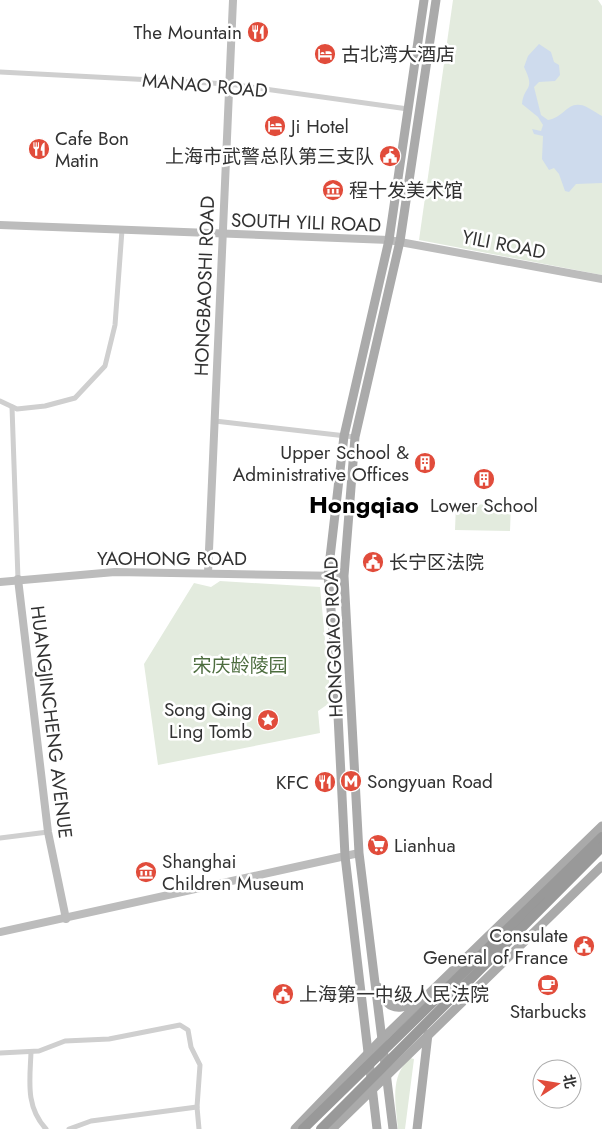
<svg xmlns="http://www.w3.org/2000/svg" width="602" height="1129" viewBox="0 0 602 1129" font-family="Jost,'Noto Sans SC',sans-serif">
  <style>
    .green { fill: #e3ebde }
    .water { fill: #cedbed }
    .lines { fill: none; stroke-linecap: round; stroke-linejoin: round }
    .street { stroke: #cfcfcf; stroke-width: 5 }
    .secondary { stroke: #bcbcbc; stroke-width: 8 }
    .primary { stroke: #aaa; stroke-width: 9 }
    .highway-bridge { stroke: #999; stroke-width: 10 }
    .labels { text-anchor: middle; stroke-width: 5; stroke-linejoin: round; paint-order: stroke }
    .poi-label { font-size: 19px; fill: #323232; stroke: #fff; text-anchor: start }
    .street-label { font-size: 19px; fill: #323232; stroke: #fff }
    .park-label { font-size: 19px; fill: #4d6d3f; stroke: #fff }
    .district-label { font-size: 24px; font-weight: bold; fill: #000; stroke: #fff }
  </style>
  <rect width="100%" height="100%" fill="#fff"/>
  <g class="green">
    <polygon points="453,0 598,0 602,6 602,275 419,240"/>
    <polygon points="456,504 511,505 510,531 455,530"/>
    <polygon points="220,581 320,587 331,702 318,711 320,733 158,765 144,664 194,583 211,587"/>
    <path d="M410 1058 414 1059 405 1129H398C396 1104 389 1077 410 1058Z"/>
  </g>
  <path class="water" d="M539 44 551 52 554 62 559 65 560 75 555 81 539 82 534 87 541 115 548 120C563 118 567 103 580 105 586 105 596 113 602 116V183L576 184 569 192 565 191 559 174 554 168 549 170 542 159 543 136 534 134 532 129 541 131 543 125 538 117 522 104C524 85 536 91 524 67L528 56Z"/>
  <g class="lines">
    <g class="street">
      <polyline points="0,72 229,84 408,109"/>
      <polyline points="0,401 17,409 45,406 75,398 105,366 115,325 122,230"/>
      <polyline points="12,407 18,579"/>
      <polyline points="215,421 355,437"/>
      <polyline points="0,838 48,832"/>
      <path d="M31 1052C30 1080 25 1106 46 1129"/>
      <polyline points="0,1053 39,1051 65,1041 109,1039 180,1025 188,1030 191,1047 200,1065 197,1107 199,1129"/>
      <polyline points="69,1129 91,1121 197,1107"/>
    </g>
    <g class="secondary">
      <polyline points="0,225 389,240 602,279"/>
      <polyline points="208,573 233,0"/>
      <polyline points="18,579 48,832 66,919"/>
      <polyline points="0,582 115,572 344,576"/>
      <polyline points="0,932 359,853"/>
    </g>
    <g class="primary">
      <path d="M378 987C389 1009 392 1010 416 1004"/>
      <polyline points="295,1129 382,1039 602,826"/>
      <polyline points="332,1129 602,866"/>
      <polyline points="377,1129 345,856 335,655 328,575 344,436 389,240 424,0"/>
      <polyline points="393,1129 359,853 344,576 355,437 400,241 436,0"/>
      <polyline points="417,1129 428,1034"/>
    </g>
    <g class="highway-bridge">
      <polyline points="303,1129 602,837"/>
      <polyline points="321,1129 602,847"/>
    </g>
  </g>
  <defs>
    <g id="restaurant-disc" transform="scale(1.125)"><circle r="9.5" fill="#e14c3b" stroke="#fff"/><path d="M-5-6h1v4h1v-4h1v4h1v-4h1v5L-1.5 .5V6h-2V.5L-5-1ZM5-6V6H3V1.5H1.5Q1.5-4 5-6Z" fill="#fff"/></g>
    <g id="hotel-disc" transform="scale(1.125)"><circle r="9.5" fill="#e14c3b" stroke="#fff"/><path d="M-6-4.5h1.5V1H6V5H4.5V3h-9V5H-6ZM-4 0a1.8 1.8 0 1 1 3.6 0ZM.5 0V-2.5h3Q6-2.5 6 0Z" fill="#fff"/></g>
    <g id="civic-disc" transform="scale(1.125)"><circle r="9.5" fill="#e14c3b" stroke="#fff"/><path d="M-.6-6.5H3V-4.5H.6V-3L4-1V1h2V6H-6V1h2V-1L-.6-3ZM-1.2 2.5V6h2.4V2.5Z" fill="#fff"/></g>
    <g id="museum-disc" transform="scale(1.125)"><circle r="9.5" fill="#e14c3b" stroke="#fff"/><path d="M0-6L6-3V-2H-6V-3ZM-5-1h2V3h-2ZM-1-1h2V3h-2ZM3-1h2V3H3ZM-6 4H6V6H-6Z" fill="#fff"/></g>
    <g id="building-disc" transform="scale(1.125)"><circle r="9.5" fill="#e14c3b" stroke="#fff"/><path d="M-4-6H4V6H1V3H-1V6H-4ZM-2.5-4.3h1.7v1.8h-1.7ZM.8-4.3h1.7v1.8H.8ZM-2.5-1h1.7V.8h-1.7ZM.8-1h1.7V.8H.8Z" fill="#fff"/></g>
    <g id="sight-disc" transform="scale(1.125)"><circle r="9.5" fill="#e14c3b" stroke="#fff"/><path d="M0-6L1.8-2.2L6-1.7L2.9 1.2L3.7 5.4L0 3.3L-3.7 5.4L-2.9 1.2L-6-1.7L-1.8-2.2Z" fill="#fff"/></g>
    <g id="metro-disc" transform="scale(1.125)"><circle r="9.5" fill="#e14c3b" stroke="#fff"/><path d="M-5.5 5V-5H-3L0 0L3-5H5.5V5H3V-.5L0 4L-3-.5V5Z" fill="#fff"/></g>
    <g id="supermarket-disc" transform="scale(1.125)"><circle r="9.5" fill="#e14c3b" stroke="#fff"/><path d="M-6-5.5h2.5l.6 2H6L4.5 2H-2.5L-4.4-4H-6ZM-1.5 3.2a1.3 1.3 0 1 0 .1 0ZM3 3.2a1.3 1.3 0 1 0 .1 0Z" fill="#fff"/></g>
    <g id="cafe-disc" transform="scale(1.125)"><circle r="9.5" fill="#e14c3b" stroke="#fff"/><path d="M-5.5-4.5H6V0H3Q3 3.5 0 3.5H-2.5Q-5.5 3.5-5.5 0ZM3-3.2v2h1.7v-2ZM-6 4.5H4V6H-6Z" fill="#fff"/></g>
  </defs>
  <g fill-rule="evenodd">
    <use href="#restaurant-disc" x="258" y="32"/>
    <use href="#hotel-disc" x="325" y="54"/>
    <use href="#hotel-disc" x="275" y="126"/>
    <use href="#restaurant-disc" x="39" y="149"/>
    <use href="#civic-disc" x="390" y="156"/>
    <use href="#museum-disc" x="333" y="190"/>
    <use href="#building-disc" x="425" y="463"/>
    <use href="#building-disc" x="484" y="479"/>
    <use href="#civic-disc" x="373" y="562"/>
    <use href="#sight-disc" x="268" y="720"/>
    <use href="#metro-disc" x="351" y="781"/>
    <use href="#restaurant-disc" x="325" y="782"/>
    <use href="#supermarket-disc" x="378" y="845"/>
    <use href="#museum-disc" x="146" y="872"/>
    <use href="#civic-disc" x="584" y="946"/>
    <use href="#cafe-disc" x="548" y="985"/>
    <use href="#civic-disc" x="283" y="994"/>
  </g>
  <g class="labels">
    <g class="poi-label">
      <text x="242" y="39" text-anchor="end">The Mountain</text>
      <text x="341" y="61">古北湾大酒店</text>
      <text x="291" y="133">Ji Hotel</text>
      <text x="55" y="145">Cafe Bon<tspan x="55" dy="22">Matin</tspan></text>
      <text x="374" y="163" text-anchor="end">上海市武警总队第三支队</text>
      <text x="349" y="197">程十发美术馆</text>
      <text x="409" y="459" text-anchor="end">Upper School &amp;<tspan x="409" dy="22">Administrative Offices</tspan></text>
      <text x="484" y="512" text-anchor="middle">Lower School</text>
      <text x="389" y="569">长宁区法院</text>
      <text x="252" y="716" text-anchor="end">Song Qing<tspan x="252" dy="22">Ling Tomb</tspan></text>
      <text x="367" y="788">Songyuan Road</text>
      <text x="309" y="789" text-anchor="end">KFC</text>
      <text x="394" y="852">Lianhua</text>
      <text x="162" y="868">Shanghai<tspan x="162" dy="22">Children Museum</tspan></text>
      <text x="568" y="942" text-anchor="end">Consulate<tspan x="568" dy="22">General of France</tspan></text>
      <text x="299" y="1001">上海第一中级人民法院</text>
      <text x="548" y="1018" text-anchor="middle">Starbucks</text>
    </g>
    <g class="street-label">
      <text transform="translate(205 85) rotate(5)" y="7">MANAO ROAD</text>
      <text transform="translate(306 222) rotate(2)" y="7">SOUTH YILI ROAD</text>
      <text transform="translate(504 244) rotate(11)" y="7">YILI ROAD</text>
      <text transform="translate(204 286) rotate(-88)" y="7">HONGBAOSHI ROAD</text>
      <text x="172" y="565">YAOHONG ROAD</text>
      <text transform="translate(333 637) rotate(-92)" y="7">HONGQIAO ROAD</text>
      <text transform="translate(52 722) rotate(83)" y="7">HUANGJINCHENG AVENUE</text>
    </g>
    <g class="park-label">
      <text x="240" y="672">宋庆龄陵园</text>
    </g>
    <g class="district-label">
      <text x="364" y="513">Hongqiao</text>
    </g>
  </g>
  <g transform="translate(557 1084) rotate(78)"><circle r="24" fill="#ffffff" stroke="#adadad"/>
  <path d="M0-4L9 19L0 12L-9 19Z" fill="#e14c3b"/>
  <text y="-8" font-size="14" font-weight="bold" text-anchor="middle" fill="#323232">北</text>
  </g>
</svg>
